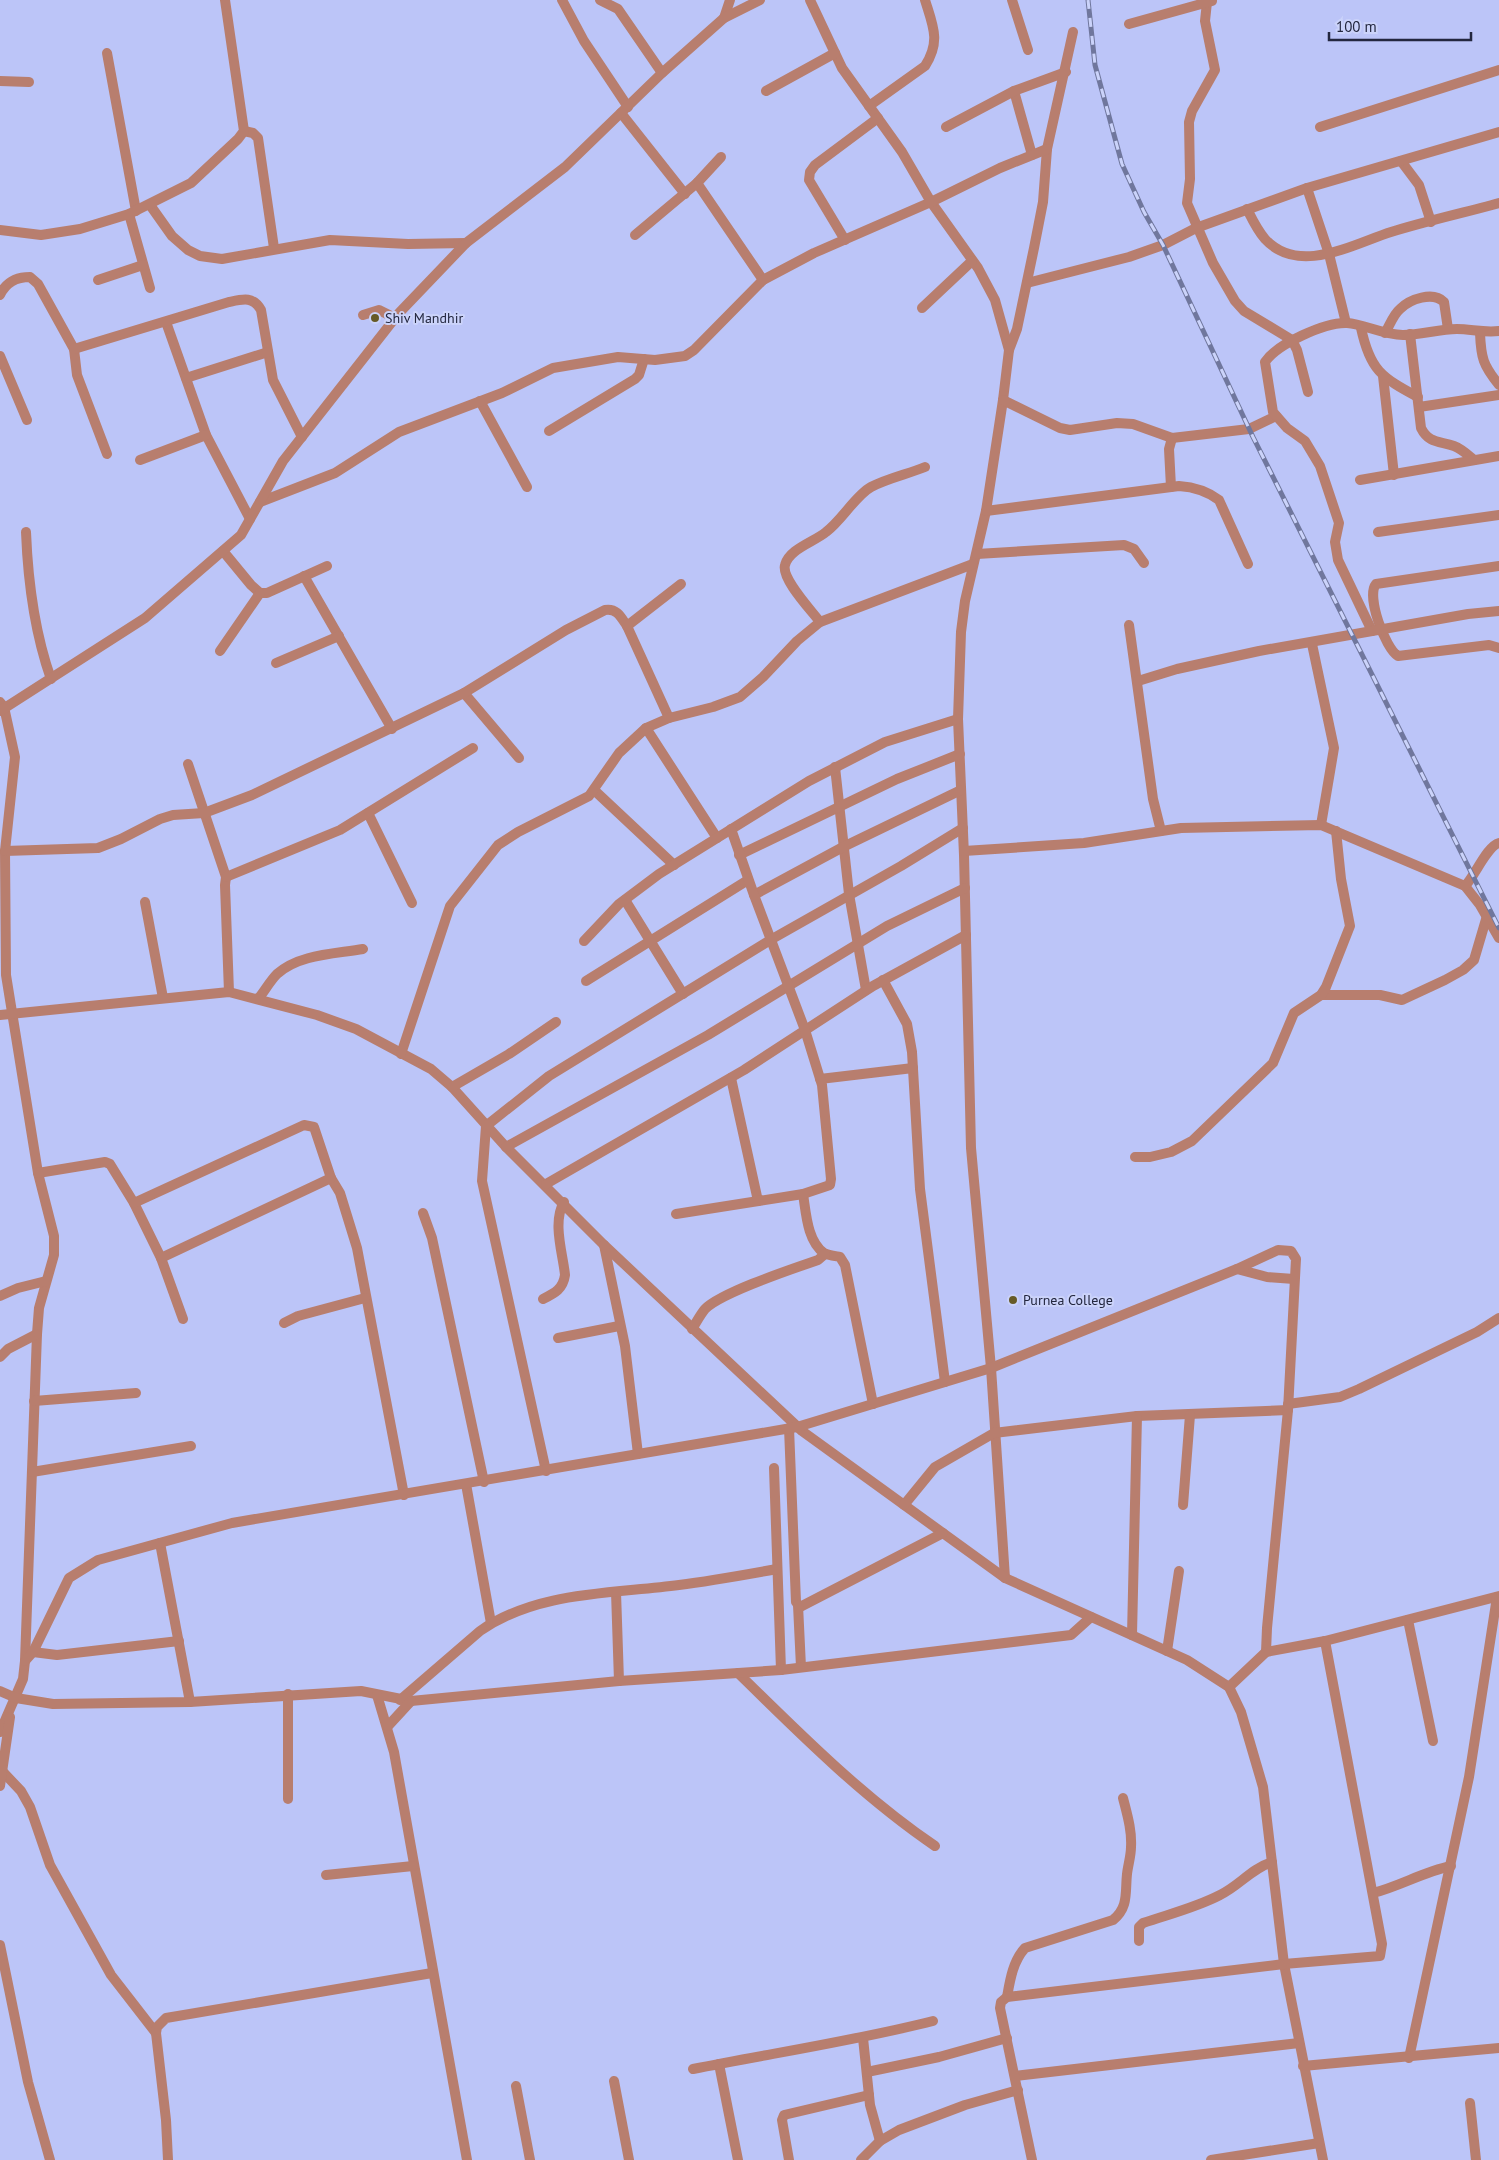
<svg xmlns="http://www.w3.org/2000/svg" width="1499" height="2160" viewBox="0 0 1499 2160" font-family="'PT Sans',sans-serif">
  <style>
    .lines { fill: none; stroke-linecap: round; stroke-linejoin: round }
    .minor { stroke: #b87e6e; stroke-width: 10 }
    .rail-casing { stroke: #70779d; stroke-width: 5 }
    .rail { stroke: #cbd3fa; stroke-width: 3; stroke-dasharray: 9; stroke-linecap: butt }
    .poi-dot { fill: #665a27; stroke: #cbd3fa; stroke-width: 2 }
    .labels { text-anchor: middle; stroke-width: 4; stroke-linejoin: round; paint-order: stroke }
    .poi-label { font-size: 14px; fill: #23273f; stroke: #cbd3fa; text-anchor: start }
  </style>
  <rect width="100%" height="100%" fill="#bcc5f8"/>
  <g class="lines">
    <g class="minor">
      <polyline points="562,0 584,41 628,107"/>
      <polyline points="600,0 618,9 662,73"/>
      <polyline points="810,0 842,68 902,152 931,202 978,268 995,300 1009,350 1003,400 986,511 965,601 961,632 958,719 964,855 971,1148 991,1368 1005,1578"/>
      <polyline points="1012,0 1028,50"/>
      <polyline points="1207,2 1205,21 1215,70 1192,111 1189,122 1190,179 1187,203 1213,263 1235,301 1244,311 1292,340 1297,350 1308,392"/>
      <polyline points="724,18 730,0"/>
      <polyline points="1129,24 1212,1"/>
      <polyline points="107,53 136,211"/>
      <polyline points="0,81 29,82"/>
      <polyline points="766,91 835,53"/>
      <polyline points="1014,91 1032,155"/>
      <path d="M869 106 925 66C941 41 933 26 925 0"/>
      <polyline points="621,113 685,194"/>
      <polyline points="946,127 1014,91 1066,72"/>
      <polyline points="1320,127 1499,70"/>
      <polyline points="244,131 253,133 258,138 274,248"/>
      <polyline points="1401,161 1419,185 1431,222"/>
      <polyline points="697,183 763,280"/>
      <polyline points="1307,188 1329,254 1346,323"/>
      <polyline points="150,205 172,236 188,250 200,256 222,259 330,240 408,244 466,243"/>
      <path d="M1247 209C1252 219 1257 230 1265 239 1299 276 1353 244 1391 232 1426 221 1463 213 1499 203"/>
      <polyline points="129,214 150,288"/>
      <polyline points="0,230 41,235 80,229 129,214 191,183 238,139 244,131 225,0"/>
      <polyline points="635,235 697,183 721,157"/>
      <polyline points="845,240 809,180 810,172 815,165 878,118"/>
      <polyline points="98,280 143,265"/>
      <polyline points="1027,283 1129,257 1163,245 1196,228 1307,188 1499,132"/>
      <path d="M0 295C6 282 16 277 30 277L38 284 74 349 77 375 107 454"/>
      <polyline points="922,308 972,261"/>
      <polyline points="363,315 379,310 395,318"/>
      <polyline points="166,322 206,435 250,519"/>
      <path d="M1361 328C1370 370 1381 377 1418 397"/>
      <path d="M1385 333C1390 325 1393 315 1400 309 1410 299 1433 291 1444 302L1448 329"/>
      <path d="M1480 333C1481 358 1483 365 1499 385"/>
      <path d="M1410 334 1421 428C1429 444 1440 441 1454 446 1462 449 1468 455 1474 460"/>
      <path d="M74 349 229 302C243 299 253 296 261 310L273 380 302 437"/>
      <polyline points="1009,350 1017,329 1034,248 1043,202 1047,149 1073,32"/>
      <polyline points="0,356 27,420"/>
      <polyline points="1383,376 1394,475"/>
      <polyline points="186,378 268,352"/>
      <polyline points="1003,400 1060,428 1070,430 1117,423 1133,424 1172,438 1249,429 1276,416"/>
      <polyline points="480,401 527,487"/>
      <polyline points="1419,407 1499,395"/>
      <polyline points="549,431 635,379 639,375 644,359"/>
      <polyline points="140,460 206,435"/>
      <polyline points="1360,480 1499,456"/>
      <polyline points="1171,487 1169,449 1172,438"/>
      <polyline points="260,502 335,473 399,432 502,393 553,368 618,357 655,360 685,356 694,350 763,280 814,253 931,202 1000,168 1047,149"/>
      <path d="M986 511 1179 486C1194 487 1207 491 1219 500L1248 564"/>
      <path d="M26 532C28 582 34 631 51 679"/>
      <polyline points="1378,532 1499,515"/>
      <polyline points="223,551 251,585 260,593 267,593 327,566"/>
      <polyline points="977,554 1124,545 1134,549 1144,563"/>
      <path d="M1499 566 1376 584C1366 596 1385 648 1398 656L1489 645 1499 648"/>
      <polyline points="304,576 392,729"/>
      <path d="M820 622C812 611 781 579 785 565 789 549 814 542 826 532 842 520 856 495 871 487 888 478 908 474 925 467"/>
      <polyline points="1129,625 1153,799 1161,831"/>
      <polyline points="627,626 669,718"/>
      <path d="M1372 631 1338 560 1335 542 1339 523 1320 466 1305 441 1287 428 1273 412 1265 362C1277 344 1325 322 1347 323 1364 324 1383 335 1403 335 1421 335 1439 329 1457 329 1471 329 1484 333 1499 331"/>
      <polyline points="1312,644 1334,748 1321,825"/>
      <polyline points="220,651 260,593"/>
      <polyline points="276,663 339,636"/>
      <polyline points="1138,681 1177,669 1259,651 1468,614 1499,611"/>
      <polyline points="464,693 519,758"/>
      <polyline points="0,702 4,707 15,757 5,851 6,975 38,1173 54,1236 54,1255 39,1308 37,1334 25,1661 23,1679 0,1732"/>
      <polyline points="0,711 145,618 241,535 283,461 399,313 466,243 565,167 662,73 724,18 760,0"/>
      <polyline points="646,728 717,838"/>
      <polyline points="188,764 226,877 225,885 229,992"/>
      <polyline points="835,767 849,894 866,990"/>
      <polyline points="594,790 674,865"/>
      <polyline points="368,813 412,903"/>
      <path d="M5 851 98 848 121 839 160 819 173 815 204 813 252 795 464 693 566 630 605 610C617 608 621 617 627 626L681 584"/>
      <polyline points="964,851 1084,843 1181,828 1321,825 1465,886 1480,905 1499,938"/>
      <polyline points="739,855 897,779 960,754"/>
      <polyline points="226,877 340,830 473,748"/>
      <path d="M1465 886C1475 876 1487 846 1499 843"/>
      <polyline points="754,895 843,847 961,790"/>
      <polyline points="625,900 683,994"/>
      <polyline points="145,902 163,998"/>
      <polyline points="584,941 619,904 659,874 809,781 885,742 958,719"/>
      <polyline points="883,980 907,1024 912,1052 920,1189 945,1382"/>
      <polyline points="586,981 748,880"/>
      <polyline points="1321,995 1380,995 1402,1000 1445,980 1463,970 1474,960 1487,916"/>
      <path d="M258 999C264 992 270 981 277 974 299 954 335 954 363 949"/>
      <polyline points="0,1015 229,992 317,1015 356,1029 431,1069 452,1087 506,1147 604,1245 802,1431 1005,1578 1187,1660 1229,1687 1241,1712 1263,1787 1284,1964 1323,2160"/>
      <polyline points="401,1054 450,906 498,845 518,832 589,796 619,753 646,728 669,718 713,707 740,697 763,677 797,641 820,622 973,564"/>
      <polyline points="731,1078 758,1201"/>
      <polyline points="820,1079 913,1068"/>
      <polyline points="452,1087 509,1054 556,1022"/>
      <polyline points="506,1147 708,1035 887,926 965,888"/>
      <polyline points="1135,1157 1150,1157 1171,1152 1192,1141 1273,1063 1294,1013 1321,995 1326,987 1350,926 1341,879 1336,831"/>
      <polyline points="38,1173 105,1162 110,1164 134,1203 161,1258 183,1319"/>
      <polyline points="546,1184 744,1070 873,986 966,935"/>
      <path d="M803 1194C806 1212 807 1241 824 1253 828 1255 835 1256 840 1257L845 1265 873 1404"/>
      <polyline points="134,1203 304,1125 314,1127 331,1178 340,1193 357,1248 404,1495"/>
      <polyline points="423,1213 432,1238 484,1482"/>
      <polyline points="676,1214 803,1194 830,1185 831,1179 822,1085 805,1030 754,895 731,829"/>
      <polyline points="604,1245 625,1346 638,1454"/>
      <polyline points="161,1258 331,1178"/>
      <polyline points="1237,1269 1267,1277 1294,1279"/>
      <polyline points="0,1296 18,1288 46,1281"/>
      <path d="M543 1299C555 1293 563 1289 565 1275 563 1254 552 1222 564 1202"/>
      <polyline points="284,1323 298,1316 365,1298"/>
      <path d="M692 1329C696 1323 700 1315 705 1309 722 1292 792 1269 818 1260L825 1254"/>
      <polyline points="558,1338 619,1326"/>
      <polyline points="0,1357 8,1349 37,1334"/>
      <polyline points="34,1401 136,1393"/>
      <polyline points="1288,1404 1340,1397 1359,1389 1477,1332 1499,1318"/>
      <polyline points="789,1428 796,1602 800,1607 943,1533"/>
      <polyline points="774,1468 781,1670"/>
      <polyline points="546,1471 482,1181 486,1126 549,1076 772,939 901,866 963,828"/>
      <polyline points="32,1472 191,1446"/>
      <polyline points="466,1484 491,1623"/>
      <polyline points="904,1505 935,1467 994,1433 1137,1416 1288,1410"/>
      <polyline points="1183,1505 1190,1415"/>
      <polyline points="160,1543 190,1702"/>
      <polyline points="616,1592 619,1681"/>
      <polyline points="798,1605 801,1667"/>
      <polyline points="1408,1620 1433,1741"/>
      <polyline points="1132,1635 1137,1416"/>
      <polyline points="1167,1651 1179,1571"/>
      <polyline points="33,1652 57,1655 179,1641"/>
      <polyline points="25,1661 33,1652 69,1578 98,1560 232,1523 797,1427 991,1368 1237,1269 1278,1250 1291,1251 1296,1259 1288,1410 1267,1628 1266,1652"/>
      <path d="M738 1673C800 1734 863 1797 935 1846"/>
      <polyline points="1229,1687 1266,1652 1325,1641 1499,1596"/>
      <polyline points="0,1691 16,1698 53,1704 190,1702 361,1691 411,1701 619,1681 781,1670 1071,1635 1091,1617"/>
      <polyline points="377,1695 394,1752 467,2160"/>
      <path d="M400 1700 480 1631C537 1591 611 1594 679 1585 711 1581 744 1575 777 1569"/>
      <polyline points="388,1726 411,1701"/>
      <polyline points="3,1772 21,1791 30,1807 50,1865 111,1975 156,2033"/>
      <polyline points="0,1786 10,1717"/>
      <polyline points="288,1799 288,1694"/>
      <polyline points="326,1875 413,1866"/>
      <path d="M1373 1893C1400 1886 1423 1872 1451 1866"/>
      <path d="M1139 1941V1927L1143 1923C1169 1914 1195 1908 1220 1895 1239 1886 1251 1869 1272 1862"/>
      <polyline points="0,1945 28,2082 50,2160"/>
      <path d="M1007 1997C1010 1980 1013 1961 1025 1948L1113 1920C1129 1907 1125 1892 1127 1874 1128 1865 1131 1856 1131 1847 1132 1830 1127 1814 1123 1798"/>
      <polyline points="863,2038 870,2105 880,2141"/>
      <polyline points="1409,2058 1469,1777 1497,1597"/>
      <polyline points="719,2064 738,2160"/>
      <polyline points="1303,2066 1499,2048"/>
      <path d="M693 2069C773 2053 854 2041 933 2021"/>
      <polyline points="867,2072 939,2057 1007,2038"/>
      <polyline points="1015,2076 1299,2043"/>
      <polyline points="614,2081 629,2160"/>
      <polyline points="516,2086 530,2160"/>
      <polyline points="1470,2103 1476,2160"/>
      <polyline points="168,2160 166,2120 156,2033 157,2027 166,2018 432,1973"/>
      <polyline points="789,2160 782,2120 784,2115 869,2095"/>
      <polyline points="861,2160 880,2141 899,2130 965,2105 1018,2090"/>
      <polyline points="1032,2160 1000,2008 1001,2002 1007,1997 1284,1964 1380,1956 1382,1944 1325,1641"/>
      <polyline points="1211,2160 1319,2143"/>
    </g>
    <g class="rail-casing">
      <polyline id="rail" points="1088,0 1095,65 1122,164 1144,212 1163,245 1253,437 1499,928"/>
    </g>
    <use href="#rail" class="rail"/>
  </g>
  <g class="poi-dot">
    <circle cx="375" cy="318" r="5"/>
    <circle cx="1013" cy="1300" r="5"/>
  </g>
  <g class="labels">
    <g class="poi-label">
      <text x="385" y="323">Shiv Mandhir</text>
      <text x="1023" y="1305">Purnea College</text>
    </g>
  </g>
  <path d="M1329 32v8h142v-8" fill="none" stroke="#23273f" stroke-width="2.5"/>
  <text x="1336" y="32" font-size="15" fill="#23273f" stroke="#cbd3fa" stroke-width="4" paint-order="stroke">100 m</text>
</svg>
